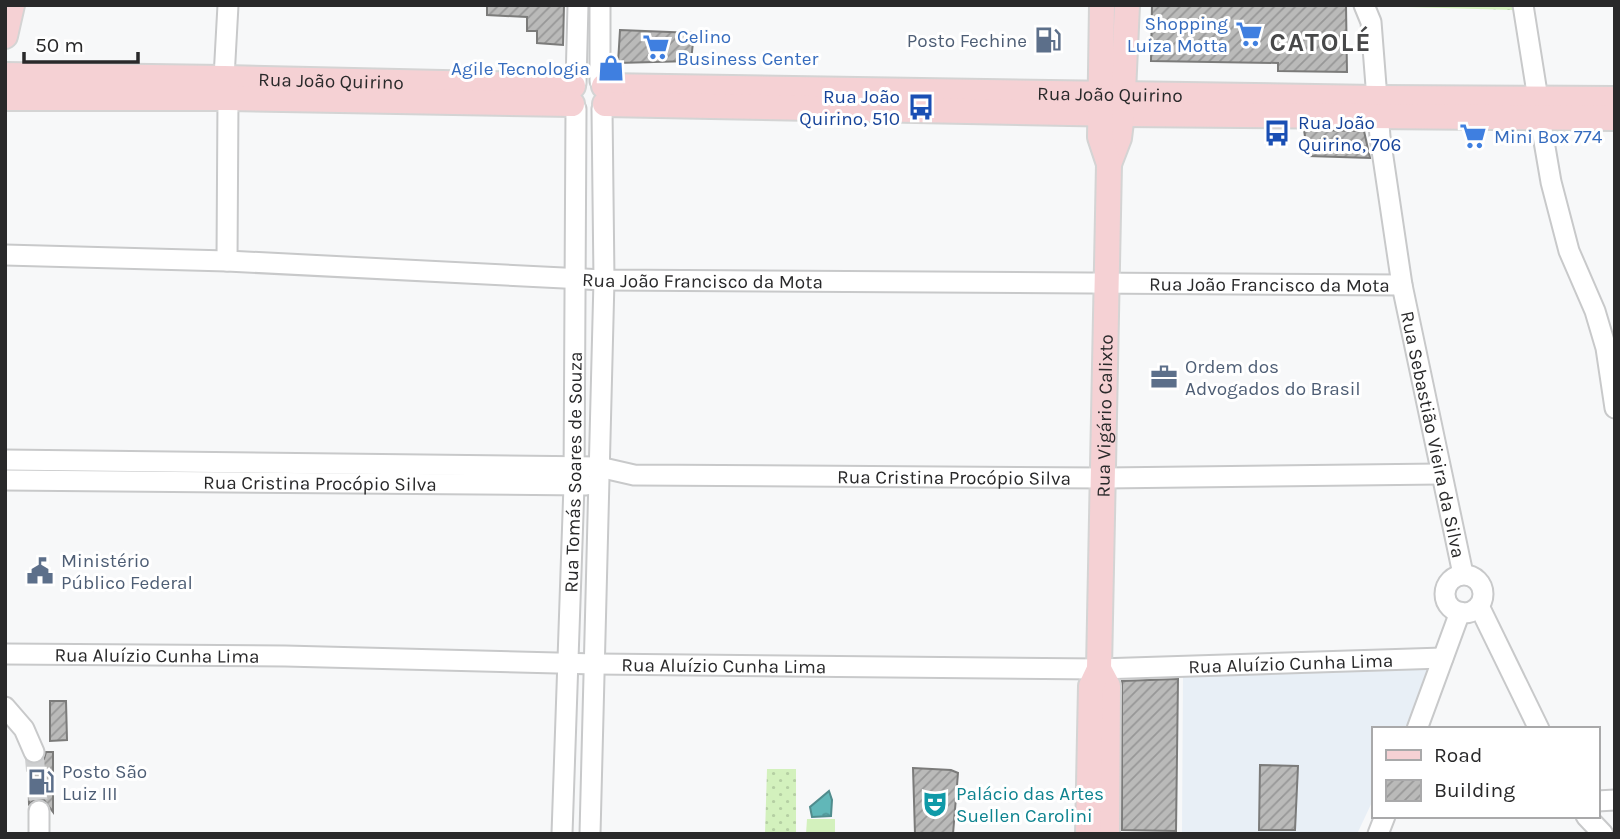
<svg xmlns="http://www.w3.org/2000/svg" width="1620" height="839" viewBox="0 0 1620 839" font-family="Karla,sans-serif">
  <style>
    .built { fill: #e8eff6 }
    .green { fill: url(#green-dots) }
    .pitch { fill: #d3f1bd }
    .water { fill: url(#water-ripples); stroke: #508c8d; stroke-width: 2 }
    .building { fill: url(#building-hatch); stroke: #7b7b7a; stroke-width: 2 }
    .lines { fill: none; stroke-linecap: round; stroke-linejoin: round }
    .minor-tunnel { stroke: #cecfd0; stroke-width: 19; stroke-dasharray: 19 10; stroke-linecap: butt }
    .minor-casing { stroke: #c8c9ca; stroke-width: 23 }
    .major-casing { stroke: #d4d4d4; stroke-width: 28 }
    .minor { stroke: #fff; stroke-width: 19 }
    .major { stroke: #f5d1d4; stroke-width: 24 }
    .labels { text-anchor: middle; stroke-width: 6; stroke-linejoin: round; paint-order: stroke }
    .shop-label { font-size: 19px; fill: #366cbe; stroke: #fff; text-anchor: end }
    .service-label { font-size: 19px; fill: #4e5e75; stroke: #fff; text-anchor: start }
    .street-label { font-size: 19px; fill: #29292a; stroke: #fff }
    .transit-label { font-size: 19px; fill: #164399; stroke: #fff; text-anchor: end }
    .culture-label { font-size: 19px; fill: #0d838f; stroke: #fff; text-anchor: start }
    .district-label { font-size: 26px; font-weight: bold; letter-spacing: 2px; fill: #474849; stroke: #fff }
  </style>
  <defs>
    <pattern id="green-dots" width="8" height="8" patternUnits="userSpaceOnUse" patternTransform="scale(1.75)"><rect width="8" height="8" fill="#d3f1bd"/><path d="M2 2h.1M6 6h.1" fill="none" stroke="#b5cfa3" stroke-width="1.8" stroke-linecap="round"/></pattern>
    <pattern id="water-ripples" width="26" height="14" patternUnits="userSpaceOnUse" patternTransform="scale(1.75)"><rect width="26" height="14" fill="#61b7b8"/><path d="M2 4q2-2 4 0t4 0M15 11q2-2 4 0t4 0" fill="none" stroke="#509596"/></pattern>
    <pattern id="building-hatch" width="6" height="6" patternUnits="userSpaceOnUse" patternTransform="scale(1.75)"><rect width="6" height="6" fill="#babab9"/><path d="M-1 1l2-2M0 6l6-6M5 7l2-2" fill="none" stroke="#979797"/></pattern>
  </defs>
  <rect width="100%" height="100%" fill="#f7f8f9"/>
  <polygon class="built" points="1438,661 1407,729 1373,729 1373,800 1357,834 1182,834 1183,675"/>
  <g class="green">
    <polygon points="1372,5 1512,5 1513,10 1372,6"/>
    <polygon points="767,769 796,769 796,834 765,834"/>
  </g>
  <polygon class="pitch" points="807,819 835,819 835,834 806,834"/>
  <polygon class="water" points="829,791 832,800 831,816 812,817 810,807"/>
  <g class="building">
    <polygon points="487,5 564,5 563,45 537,43 537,31 527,31 527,17 487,15"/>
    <polygon points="1152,5 1346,5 1347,72 1278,71 1278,63 1151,61"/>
    <polygon points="620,30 694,33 691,61 618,63"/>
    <polygon points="1304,130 1364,131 1370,158 1308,156"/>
    <polygon points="1178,679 1176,831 1122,830 1122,681"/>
    <polygon points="50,701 66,701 67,740 50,741"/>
    <polygon points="46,752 53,752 53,812 44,800 34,800 29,804 28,763 39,763 44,759"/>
    <polygon points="1260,765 1298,766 1295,830 1259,830"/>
    <polygon points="913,768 951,770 958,773 953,834 915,834"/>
  </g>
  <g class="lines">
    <polyline class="minor-tunnel" points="34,752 39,811"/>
    <g class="minor-casing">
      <g id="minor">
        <polyline points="600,5 600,81"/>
        <path id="s1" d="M1364 5 1371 22 1380 137 1402 285 1463 574"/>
        <polyline points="1523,5 1538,99"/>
        <polyline points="224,78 228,5"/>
        <polyline points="576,83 578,5"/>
        <polyline points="1540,118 1551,182 1569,251 1595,311 1606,348 1615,408"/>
        <path id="s2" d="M5 255 227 261 604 280 1402 285"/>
        <polyline points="227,261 228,98"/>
        <path id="s3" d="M5 460 599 467 634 475 1105 478 1440 474"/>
        <path id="s4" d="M5 480 586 485"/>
        <circle cx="1464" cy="594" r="19"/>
        <polyline points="1479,606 1539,729"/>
        <path id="s5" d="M5 654 285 656 596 664 1099 669 1443 658"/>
        <polyline points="5,707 24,729 34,752"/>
        <polyline points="1417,729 1460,612"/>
        <polyline points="1597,801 1615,800"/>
        <polyline points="39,811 39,834"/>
        <polyline points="1586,816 1603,834"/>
        <path id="s6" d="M562 834 574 485 576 109"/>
        <polyline points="590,834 604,280 602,109"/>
        <polyline points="1378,834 1385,816"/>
      </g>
    </g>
    <g class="major-casing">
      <g id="major">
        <polyline points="5,36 12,5"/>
        <path id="s7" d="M5 75 224 78 573 86"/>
        <path id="s8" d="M604 86 1377 98 1615 99"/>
        <polyline points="5,98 228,98 572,104"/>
        <polyline points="605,104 1122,114 1615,118"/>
        <polyline points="1109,164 1119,138 1122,114 1127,5"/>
        <polyline points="1099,669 1108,686 1107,834"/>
        <path id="s9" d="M1088 834 1091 686 1099 669 1109 164 1100 137 1102 5"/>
      </g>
    </g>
    <use href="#minor" class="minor"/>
    <use href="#major" class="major"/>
  </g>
  <defs>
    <g id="supermarket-bare" transform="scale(2.1)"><path d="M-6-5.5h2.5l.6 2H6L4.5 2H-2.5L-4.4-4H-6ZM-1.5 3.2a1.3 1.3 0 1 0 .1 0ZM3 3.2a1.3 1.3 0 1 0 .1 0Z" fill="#3f7fe0" stroke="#fff" stroke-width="2.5" paint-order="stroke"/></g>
    <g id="fuel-bare" transform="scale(2.1)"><path d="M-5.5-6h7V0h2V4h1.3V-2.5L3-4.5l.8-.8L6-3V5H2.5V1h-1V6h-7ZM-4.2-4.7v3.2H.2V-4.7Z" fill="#5c6f8a" stroke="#fff" stroke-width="2.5" paint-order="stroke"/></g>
    <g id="shop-bare" transform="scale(2.1)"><path d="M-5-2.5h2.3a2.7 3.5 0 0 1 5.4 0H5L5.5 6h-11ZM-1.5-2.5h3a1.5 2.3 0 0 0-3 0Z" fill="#3f7fe0" stroke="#fff" stroke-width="2.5" paint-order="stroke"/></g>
    <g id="bus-bare" transform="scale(2.1)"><path d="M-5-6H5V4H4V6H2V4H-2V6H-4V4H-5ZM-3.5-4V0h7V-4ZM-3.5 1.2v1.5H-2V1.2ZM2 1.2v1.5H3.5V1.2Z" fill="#1a4fb4" stroke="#fff" stroke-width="2.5" paint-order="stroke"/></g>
    <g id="office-bare" transform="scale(2.1)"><path d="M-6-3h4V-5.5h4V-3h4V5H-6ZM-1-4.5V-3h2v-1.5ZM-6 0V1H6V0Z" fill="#5c6f8a" stroke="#fff" stroke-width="2.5" paint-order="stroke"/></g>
    <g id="civic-bare" transform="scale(2.1)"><path d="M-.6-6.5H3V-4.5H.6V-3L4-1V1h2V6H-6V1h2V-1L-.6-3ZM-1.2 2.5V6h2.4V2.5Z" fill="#5c6f8a" stroke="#fff" stroke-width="2.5" paint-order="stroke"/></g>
    <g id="theatre-bare" transform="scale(2.1)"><path d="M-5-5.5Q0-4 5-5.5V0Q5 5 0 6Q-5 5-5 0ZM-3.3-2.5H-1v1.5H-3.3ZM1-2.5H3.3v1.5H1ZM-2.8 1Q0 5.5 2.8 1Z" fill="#0f9aa8" stroke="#fff" stroke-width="2.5" paint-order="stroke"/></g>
  </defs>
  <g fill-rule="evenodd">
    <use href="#supermarket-bare" x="1249" y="34"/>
    <use href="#fuel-bare" x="1048" y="40"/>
    <use href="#supermarket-bare" x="656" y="47"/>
    <use href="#shop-bare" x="611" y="68"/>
    <use href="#bus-bare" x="921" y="107"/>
    <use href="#bus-bare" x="1277" y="133"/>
    <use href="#supermarket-bare" x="1473" y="136"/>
    <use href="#office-bare" x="1164" y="377"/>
    <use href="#civic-bare" x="40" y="571"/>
    <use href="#fuel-bare" x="41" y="782"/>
    <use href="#theatre-bare" x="935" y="804"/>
  </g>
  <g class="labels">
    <g class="shop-label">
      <text x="1228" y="30">Shopping<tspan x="1228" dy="22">Luiza Motta</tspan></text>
      <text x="677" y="43" text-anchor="start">Celino<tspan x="677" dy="22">Business Center</tspan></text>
      <text x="590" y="75">Agile Tecnologia</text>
      <text x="1494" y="143" text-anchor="start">Mini Box 774</text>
    </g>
    <g class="service-label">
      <text x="1027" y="47" text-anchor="end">Posto Fechine</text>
      <text x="1185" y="373">Ordem dos<tspan x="1185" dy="22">Advogados do Brasil</tspan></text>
      <text x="61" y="567">Ministério<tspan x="61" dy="22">Público Federal</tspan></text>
      <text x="62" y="778">Posto São<tspan x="62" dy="22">Luiz III</tspan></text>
    </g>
    <g class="street-label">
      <text dy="7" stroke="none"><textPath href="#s7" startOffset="326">Rua João Quirino</textPath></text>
      <text dy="7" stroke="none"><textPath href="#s8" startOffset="506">Rua João Quirino</textPath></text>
      <text dy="7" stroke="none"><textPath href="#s2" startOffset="698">Rua João Francisco da Mota</textPath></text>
      <text dy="7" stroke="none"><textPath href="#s2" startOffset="1265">Rua João Francisco da Mota</textPath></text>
      <text dy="7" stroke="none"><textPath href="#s9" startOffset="420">Rua Vigário Calixto</textPath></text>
      <text dy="7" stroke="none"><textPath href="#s1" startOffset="436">Rua Sebastião Vieira da Silva</textPath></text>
      <text dy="7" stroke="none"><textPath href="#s6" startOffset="362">Rua Tomás Soares de Souza</textPath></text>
      <text dy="7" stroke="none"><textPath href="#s3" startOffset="950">Rua Cristina Procópio Silva</textPath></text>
      <text dy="7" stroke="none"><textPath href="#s4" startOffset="315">Rua Cristina Procópio Silva</textPath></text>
      <text dy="7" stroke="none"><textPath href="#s5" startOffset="152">Rua Aluízio Cunha Lima</textPath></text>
      <text dy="7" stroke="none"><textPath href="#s5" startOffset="1286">Rua Aluízio Cunha Lima</textPath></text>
      <text dy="7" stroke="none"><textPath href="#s5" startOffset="719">Rua Aluízio Cunha Lima</textPath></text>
    </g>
    <g class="transit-label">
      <text x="900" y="103">Rua João<tspan x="900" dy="22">Quirino, 510</tspan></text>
      <text x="1298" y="129" text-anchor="start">Rua João<tspan x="1298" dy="22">Quirino, 706</tspan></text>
    </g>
    <g class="culture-label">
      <text x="956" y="800">Palácio das Artes<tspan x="956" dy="22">Suellen Carolini</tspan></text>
    </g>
    <g class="district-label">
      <text x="1321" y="51">CATOLÉ</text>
    </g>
  </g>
  <rect width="1620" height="839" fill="none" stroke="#29292a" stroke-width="14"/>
  <rect x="1372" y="727" width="228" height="91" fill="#ffffff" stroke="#a9a9aa" stroke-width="2"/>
  <rect x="1386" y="750" width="35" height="10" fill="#f5d1d4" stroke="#a9a9aa" stroke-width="2"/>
  <text x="1434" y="762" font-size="21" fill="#29292a">Road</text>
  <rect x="1386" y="780" width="35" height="21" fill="url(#building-hatch)" stroke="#a9a9aa" stroke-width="2"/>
  <text x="1434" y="797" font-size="21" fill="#29292a">Building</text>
  <path d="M24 52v10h114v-10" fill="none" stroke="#29292a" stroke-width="3.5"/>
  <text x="35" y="52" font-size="21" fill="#29292a" stroke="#ffffff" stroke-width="5" paint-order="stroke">50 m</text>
</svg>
